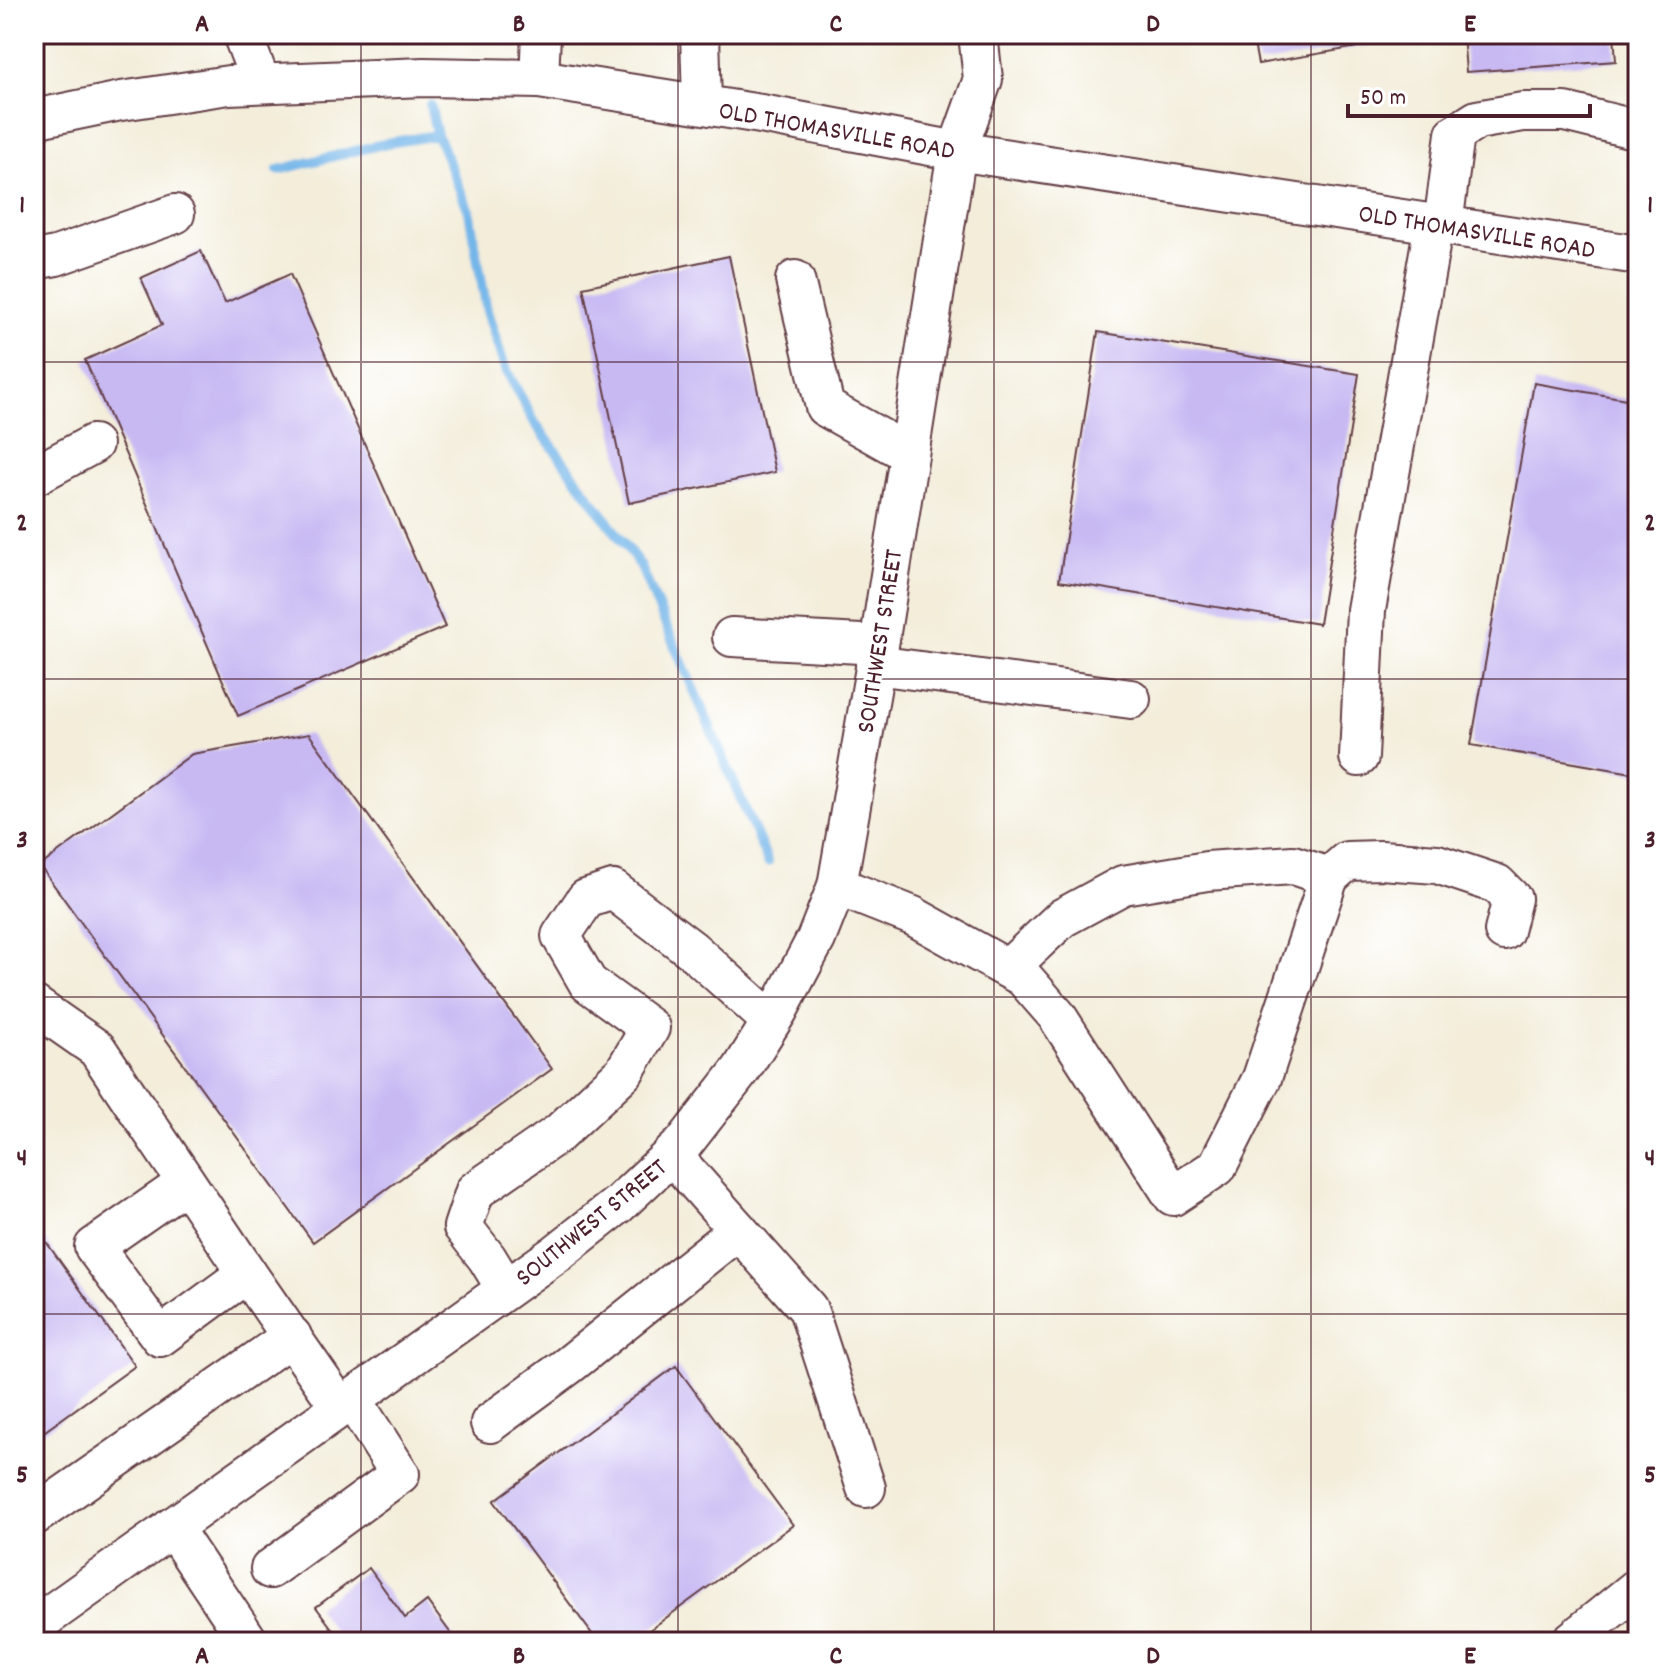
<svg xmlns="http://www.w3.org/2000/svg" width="1672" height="1676" viewBox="0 0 1672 1676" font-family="Dekko,sans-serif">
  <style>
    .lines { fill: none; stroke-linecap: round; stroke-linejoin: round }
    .stream { stroke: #74b6e9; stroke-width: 10 }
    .building { fill: #c8b9f3 }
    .minor-casing { stroke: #633e45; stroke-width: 42 }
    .minor { stroke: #fff; stroke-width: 38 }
    .grid { fill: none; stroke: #4a1f2b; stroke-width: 2; stroke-opacity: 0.55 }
    .labels { text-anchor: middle; stroke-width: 6; stroke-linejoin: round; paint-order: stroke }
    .street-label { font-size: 26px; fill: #4a1f2b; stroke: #fff }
    .neatline { fill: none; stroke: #4a1f2b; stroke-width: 3 }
    .grid-label { font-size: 26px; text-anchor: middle; font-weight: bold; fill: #4a1f2b }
  </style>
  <rect width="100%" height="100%" fill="#fff"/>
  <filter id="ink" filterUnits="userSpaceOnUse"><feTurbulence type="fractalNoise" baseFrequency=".0125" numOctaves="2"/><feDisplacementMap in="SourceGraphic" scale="16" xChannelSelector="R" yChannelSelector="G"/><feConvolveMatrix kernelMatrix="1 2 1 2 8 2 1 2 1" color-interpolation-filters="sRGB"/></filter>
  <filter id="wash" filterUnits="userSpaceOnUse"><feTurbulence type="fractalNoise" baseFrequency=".006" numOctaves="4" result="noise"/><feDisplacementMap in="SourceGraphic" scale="32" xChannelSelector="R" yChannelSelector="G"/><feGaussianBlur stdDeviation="1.8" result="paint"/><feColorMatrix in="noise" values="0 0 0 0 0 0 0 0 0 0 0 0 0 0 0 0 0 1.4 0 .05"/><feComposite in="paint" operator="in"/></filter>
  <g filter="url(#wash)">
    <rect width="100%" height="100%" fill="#f3edda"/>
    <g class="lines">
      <g class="stream">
        <polyline points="430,105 437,135 469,211 487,311 505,368 535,423 640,565 768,862"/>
        <polyline points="278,170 387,143 437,135"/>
      </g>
    </g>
    <g id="blocks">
      <g class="building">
        <polygon points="1252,34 1404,34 1405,39 1258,64"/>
        <polygon points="1463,34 1614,34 1616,61 1466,72"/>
        <polygon points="201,251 225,303 290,274 445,627 238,716 85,360 162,325 141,278"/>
        <polygon points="729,256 775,472 629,503 583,287"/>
        <polygon points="1098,332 1359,374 1319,624 1059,581"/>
        <polygon points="1534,383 1638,401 1638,774 1471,745"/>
        <polygon points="309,734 552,1069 313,1242 40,866 192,754"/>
        <polygon points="34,1225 135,1366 34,1439"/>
        <polygon points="676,1366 793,1525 633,1642 598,1642 494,1501"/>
        <polygon points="369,1568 405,1618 427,1601 457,1642 342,1642 316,1607"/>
      </g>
    </g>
  </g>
  <g filter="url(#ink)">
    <use href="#blocks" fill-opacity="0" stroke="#633e45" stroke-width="2"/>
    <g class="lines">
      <g class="minor-casing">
        <g id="minor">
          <polyline points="242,34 261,83"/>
          <polyline points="700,34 702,104"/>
          <polyline points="539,79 541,34"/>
          <polyline points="34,119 121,101 229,85 424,77 539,79 761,114 957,151 1638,255"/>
          <polyline points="1443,225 1455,134 1477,120 1523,112 1565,112 1638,130"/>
          <polyline points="34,260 56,256 175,214"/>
          <polyline points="795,280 825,407 909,454"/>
          <polyline points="34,476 93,444"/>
          <polyline points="732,637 879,645"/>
          <polyline points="875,665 1131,699"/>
          <polyline points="1359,757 1366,610 1434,224"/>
          <polyline points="1329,877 1347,861 1381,860 1437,864 1497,884 1512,899 1504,931"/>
          <polyline points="837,886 913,916 1008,969 1023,977 1057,1016 1173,1196 1217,1167 1262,1078 1329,877 1293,865 1207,871 1123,885 1062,918 1008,969"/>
          <polyline points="34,1005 97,1049 247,1273 340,1407"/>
          <polyline points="672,1155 808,1309 866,1488"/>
          <polyline points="186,1183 94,1247 160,1337 247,1273"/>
          <polyline points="506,1289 487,1258 463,1227 475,1191 559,1133 624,1072 650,1028 588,983 561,936 586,899 613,890 692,950 771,1021"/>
          <polyline points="490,1423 569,1365 738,1230"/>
          <polyline points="34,1516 292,1336"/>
          <polyline points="172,1527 249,1642"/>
          <polyline points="270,1569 400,1474 352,1399"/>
          <polyline points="34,1626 557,1253 619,1204 684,1143 741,1070 778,1011 816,939 837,886 879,645 957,151 983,79 978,34"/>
          <polyline points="1570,1642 1638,1587"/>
        </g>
      </g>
      <use href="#minor" class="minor"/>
    </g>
  </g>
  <path class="grid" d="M361 34V1642M678 34V1642M994 34V1642M1311 34V1642M34 362H1638M34 679H1638M34 997H1638M34 1314H1638"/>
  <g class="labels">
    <g class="street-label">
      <text transform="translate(837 129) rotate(10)" y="9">OLD THOMASVILLE ROAD</text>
      <text transform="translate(1477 230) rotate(9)" y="9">OLD THOMASVILLE ROAD</text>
      <text transform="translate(878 641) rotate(-81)" y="9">SOUTHWEST STREET</text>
      <text transform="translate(590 1221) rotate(-39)" y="9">SOUTHWEST STREET</text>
    </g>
  </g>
  <rect width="1672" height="1676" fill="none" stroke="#fff" stroke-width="88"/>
  <path d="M1348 104v12h242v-12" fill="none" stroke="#4a1f2b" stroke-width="4"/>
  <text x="1360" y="104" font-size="24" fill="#4a1f2b" stroke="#ffffff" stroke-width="6" paint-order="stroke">50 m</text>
  <rect x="44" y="44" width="1584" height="1588" class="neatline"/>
  <g class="grid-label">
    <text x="202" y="31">A</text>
    <text x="519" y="31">B</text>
    <text x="836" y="31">C</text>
    <text x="1153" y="31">D</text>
    <text x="1470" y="31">E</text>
    <text x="22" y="212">1</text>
    <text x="1650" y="212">1</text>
    <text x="22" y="530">2</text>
    <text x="1650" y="530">2</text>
    <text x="22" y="847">3</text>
    <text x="1650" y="847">3</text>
    <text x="22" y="1165">4</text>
    <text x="1650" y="1165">4</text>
    <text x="22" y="1482">5</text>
    <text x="1650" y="1482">5</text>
    <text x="202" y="1663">A</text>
    <text x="519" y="1663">B</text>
    <text x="836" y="1663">C</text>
    <text x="1153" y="1663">D</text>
    <text x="1470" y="1663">E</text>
  </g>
</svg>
